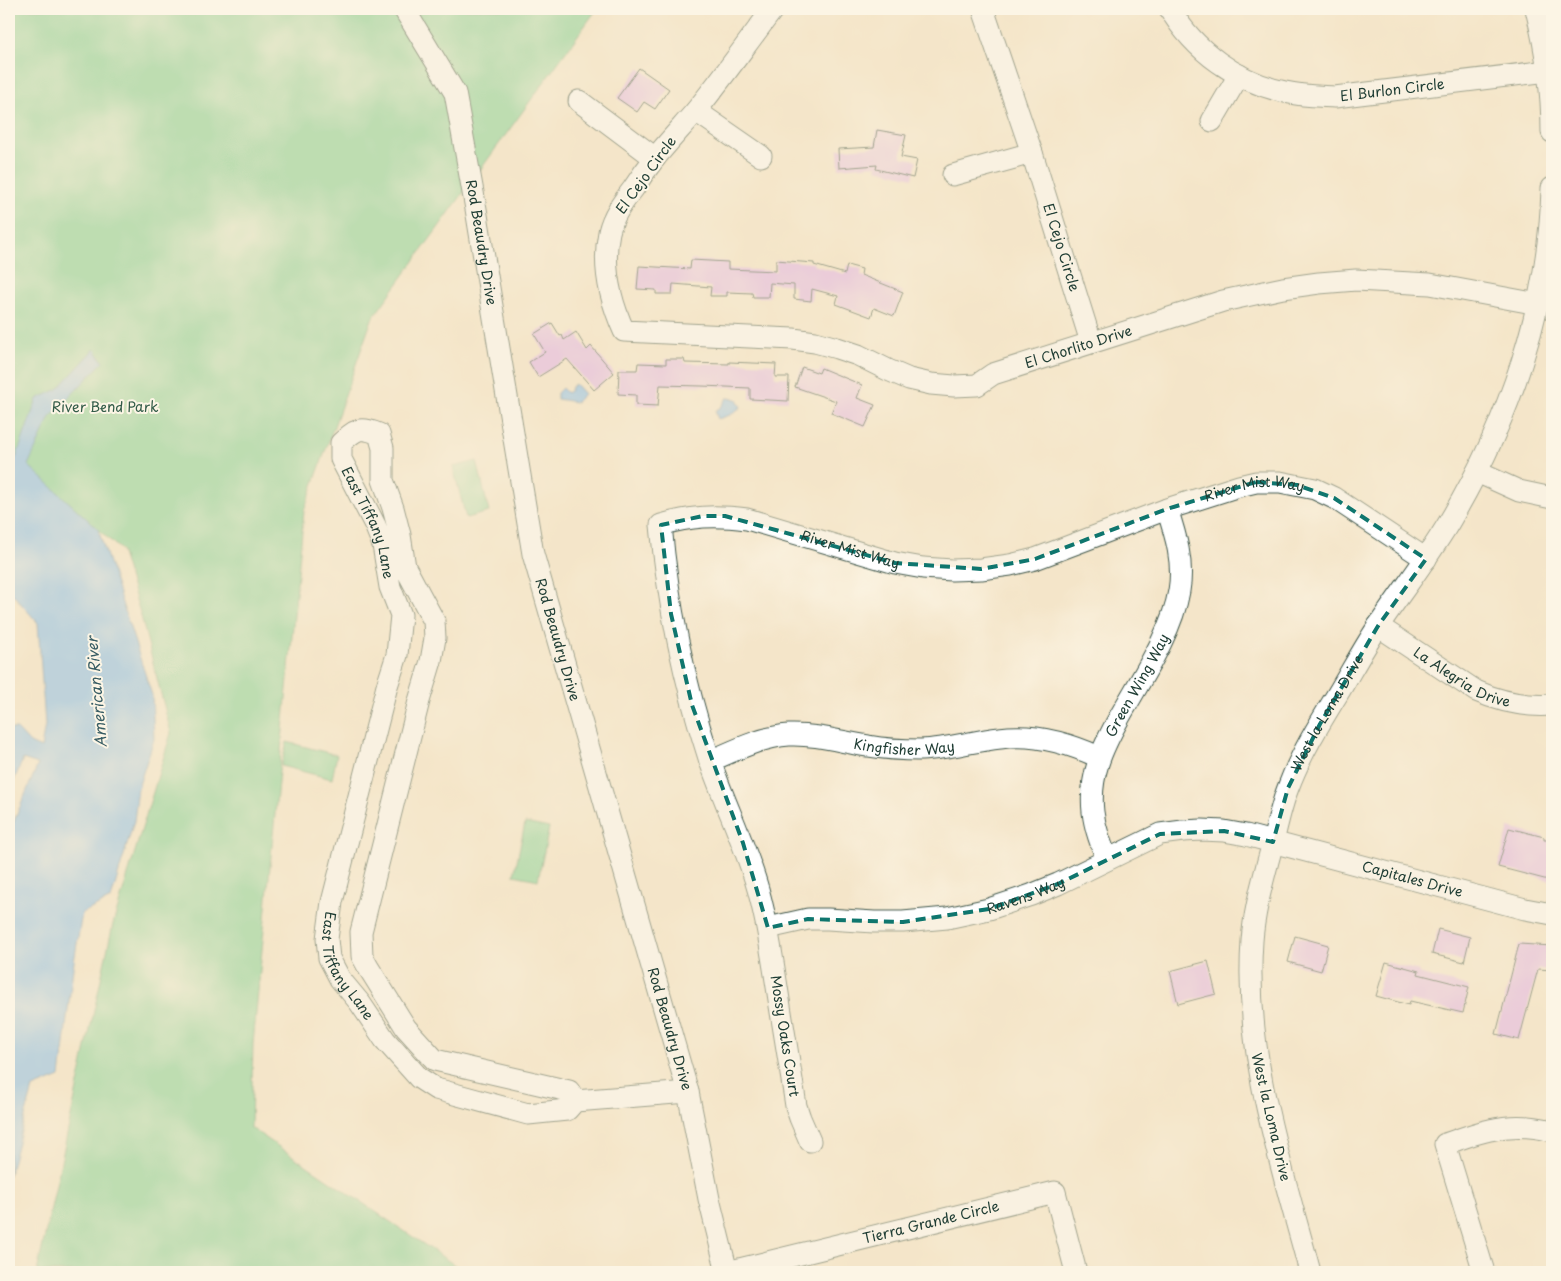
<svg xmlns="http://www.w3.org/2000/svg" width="1561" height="1281" viewBox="0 0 1561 1281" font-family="'Playpen Sans',sans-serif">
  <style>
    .green { fill: #7cd296; stroke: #4e8865 }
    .water { fill: #7ebbf0; stroke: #4e7c92 }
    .building { fill: #dfaeed }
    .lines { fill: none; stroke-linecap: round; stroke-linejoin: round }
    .minor-casing { stroke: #3f564a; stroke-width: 23 }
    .minor { stroke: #fff; stroke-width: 21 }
    .marked { fill: none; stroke: #0f766e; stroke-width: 4; stroke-dasharray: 10 6; stroke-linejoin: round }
    .labels { text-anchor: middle; stroke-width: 4; stroke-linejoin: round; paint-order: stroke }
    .street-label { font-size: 14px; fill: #1f3d34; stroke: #fcf5e5 }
    .park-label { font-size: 14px; fill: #325b48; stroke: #fcf5e5 }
    .water-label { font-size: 15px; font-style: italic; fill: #375c63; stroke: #fcf5e5 }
  </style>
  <rect width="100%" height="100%" fill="#fcf5e5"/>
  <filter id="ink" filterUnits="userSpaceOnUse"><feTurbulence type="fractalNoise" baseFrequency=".02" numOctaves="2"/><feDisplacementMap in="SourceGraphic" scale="10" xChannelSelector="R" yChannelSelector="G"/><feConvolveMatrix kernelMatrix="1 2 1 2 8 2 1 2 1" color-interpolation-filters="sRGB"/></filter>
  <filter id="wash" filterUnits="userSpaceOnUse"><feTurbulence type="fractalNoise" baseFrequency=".0096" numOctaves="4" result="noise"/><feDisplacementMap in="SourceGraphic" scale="20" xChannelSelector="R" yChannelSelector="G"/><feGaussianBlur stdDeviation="1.12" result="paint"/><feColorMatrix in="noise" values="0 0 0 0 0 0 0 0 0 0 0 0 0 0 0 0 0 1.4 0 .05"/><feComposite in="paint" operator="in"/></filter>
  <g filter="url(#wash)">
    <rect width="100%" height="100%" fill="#f4e5c9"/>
    <g class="green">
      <polygon points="9,9 597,9 372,319 304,511 253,1044 251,1128 465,1272 37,1272 113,924 171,733 141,616 121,550 9,449"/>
      <polygon points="477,461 489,512 466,518 453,467"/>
      <polygon points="287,742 337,755 332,779 281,766"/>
      <polygon points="525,823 549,828 538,880 514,875"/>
    </g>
    <g class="water">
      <polygon points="95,349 103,362 50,417 28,465 98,529 152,695 154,739 138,788 134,821 111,899 82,913 73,968 60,1077 33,1088 9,1175 9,833 38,764 23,759 9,792 9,729 17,729 30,743 41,748 45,725 38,623 9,590 9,455 16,458 37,399 58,389"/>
      <polygon points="575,384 584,394 576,402 557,399 557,393 562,388 567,393 571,390 570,388"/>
      <polygon points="727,398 737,399 741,407 730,415 718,419 715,411 721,407"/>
    </g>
    <g id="blocks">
      <g class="building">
        <polygon points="639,68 669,89 655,109 644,102 637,112 617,98"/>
        <polygon points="877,130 906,135 901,157 917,160 913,178 876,169 877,165 839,168 838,149 874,147"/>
        <polygon points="691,260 728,262 728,269 776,271 776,260 814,263 814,265 845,274 847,265 862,269 861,275 903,292 894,316 874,308 871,317 836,304 838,296 812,289 811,301 794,299 794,285 770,283 769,297 753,297 752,293 727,292 727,296 710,296 711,287 673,284 672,294 656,294 656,290 637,289 639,266 690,269"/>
        <polygon points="552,323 560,336 562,335 564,340 576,332 587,350 591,346 614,373 594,390 567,359 538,377 529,362 545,352 534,334"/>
        <polygon points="666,359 684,359 685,363 729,364 729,362 776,364 775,377 789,377 788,401 750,399 750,388 702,386 660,385 658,406 636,405 636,395 618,394 619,370 637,370 638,363 666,364"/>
        <polygon points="802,367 819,373 821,368 862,385 857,398 875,405 865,427 831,413 836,401 795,387"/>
        <polygon points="1509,828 1544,837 1544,840 1552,840 1552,881 1498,867"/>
        <polygon points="1438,929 1470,937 1464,962 1432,954"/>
        <polygon points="1295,936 1328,945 1321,971 1288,962"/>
        <polygon points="1519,944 1552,946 1552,970 1538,969 1519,1040 1496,1034"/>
        <polygon points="1208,961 1216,994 1178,1004 1170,971"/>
        <polygon points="1386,962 1419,971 1418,974 1469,987 1463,1013 1410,1001 1409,1005 1376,996"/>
      </g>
    </g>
  </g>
  <g filter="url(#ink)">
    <use href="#blocks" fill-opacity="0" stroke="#3f564a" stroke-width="1"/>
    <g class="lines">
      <g class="minor-casing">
        <g id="minor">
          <path id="s1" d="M404 9 455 93 476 209 533 554 688 1092 709 1199 727 1272"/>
          <path id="s2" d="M773 9C747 43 722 79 695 112 682 127 668 142 655 158 647 168 640 178 633 189 623 202 613 215 609 232 602 266 610 300 624 331L793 339 815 342 837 348 858 355 888 370 909 379 931 384 954 386 977 385 993 374 1223 301 1283 288 1319 283 1356 280 1430 284 1538 304"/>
          <path id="s3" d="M983 9 1032 153 1091 342"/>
          <path id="s4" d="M1170 9C1194 51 1238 82 1285 92 1301 96 1318 96 1335 97L1548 71"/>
          <path d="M1536 9C1546 49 1552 91 1552 132"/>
          <polyline points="579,101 655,158"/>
          <polyline points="696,111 761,156"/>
          <polyline points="1212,121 1239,75"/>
          <polyline points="953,175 1032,153"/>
          <polyline points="1477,472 1519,491 1552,498"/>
          <path id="s5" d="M1378 626 1476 691C1501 702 1525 707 1552 705"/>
          <path id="s6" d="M710 761C736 750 761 737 789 735 817 734 841 742 868 746 885 749 903 750 921 750 948 749 973 741 1000 738 1034 733 1068 743 1099 757"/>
          <path id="s7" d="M1107 859C1101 844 1095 829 1093 812 1089 776 1102 749 1119 718 1140 680 1172 633 1179 591 1184 563 1176 536 1167 509"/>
          <path id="s8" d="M768 928 808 919H828L874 922H903L947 918 989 909 1031 895 1058 884 1160 834 1183 831 1202 830 1224 831 1246 835 1525 909 1552 914"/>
          <path id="s9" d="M575 1101 569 1091 435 1060 406 1028 368 967 362 956 361 932 419 701 431 661 435 638 434 621 405 567 400 535 393 508 383 480V448L379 434C360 426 356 429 341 443V459L375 525 383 545 390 587 401 615 397 655 387 686 332 902 327 939 329 958 340 979 360 1003 385 1040 419 1078 436 1089 528 1114 567 1110 575 1101 688 1092"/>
          <path id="s10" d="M810 1141 800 1118 796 1106C790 1066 783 1026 777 987 771 950 766 914 755 879 742 838 723 799 709 758 684 681 668 606 661 525 691 516 715 515 747 519L895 563 923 568 952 570 981 569 1010 565 1035 559 1167 509 1239 486 1256 482H1280L1315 489 1334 498 1426 559"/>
          <path id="s11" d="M727 1272 1055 1192 1076 1272"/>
          <path id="s12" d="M1310 1272C1281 1163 1244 1055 1252 941 1254 913 1261 888 1268 861 1275 837 1279 811 1288 788 1301 753 1321 721 1340 690 1353 668 1365 646 1379 625 1402 591 1427 559 1448 524 1509 422 1549 307 1552 188"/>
          <path d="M1484 1272 1445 1144C1460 1139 1475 1133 1490 1130 1510 1125 1533 1126 1552 1131"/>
        </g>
      </g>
      <use href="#minor" class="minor"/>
    </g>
  </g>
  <path d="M0 0H1561V1281H0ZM1256 482 1297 485 1334 498 1426 559 1378 626 1320 724 1288 788 1273 842 1224 831 1160 834 1058 884 989 909 903 922 808 919 768 928 743 843 692 705 671 614 661 525 703 516H725L895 563 981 569 1035 559 1167 509Z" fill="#f4e5c9" fill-opacity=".55" fill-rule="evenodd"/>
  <path class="marked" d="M1256 482 1297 485 1334 498 1426 559 1378 626 1320 724 1288 788 1273 842 1224 831 1160 834 1058 884 989 909 903 922 808 919 768 928 743 843 692 705 671 614 661 525 703 516H725L895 563 981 569 1035 559 1167 509Z"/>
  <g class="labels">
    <g class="street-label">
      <text dy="5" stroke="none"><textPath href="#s4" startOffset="254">El Burlon Circle</textPath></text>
      <text transform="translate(646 175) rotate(-54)" y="5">El Cejo Circle</text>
      <text dy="5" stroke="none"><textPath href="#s1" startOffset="250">Rod Beaudry Drive</textPath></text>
      <text dy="5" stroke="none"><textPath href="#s3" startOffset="251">El Cejo Circle</textPath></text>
      <text dy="5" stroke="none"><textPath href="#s2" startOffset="850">El Chorlito Drive</textPath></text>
      <text dy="5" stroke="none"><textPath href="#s10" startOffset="1251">River Mist Way</textPath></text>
      <text dy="5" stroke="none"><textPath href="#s9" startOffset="948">East Tiffany Lane</textPath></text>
      <text dy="5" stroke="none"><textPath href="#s10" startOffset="831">River Mist Way</textPath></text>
      <text dy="5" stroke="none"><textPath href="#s1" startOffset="655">Rod Beaudry Drive</textPath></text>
      <text dy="5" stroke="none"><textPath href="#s5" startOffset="99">La Alegria Drive</textPath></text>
      <text dy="5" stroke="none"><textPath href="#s7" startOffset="186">Green Wing Way</textPath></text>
      <text dy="5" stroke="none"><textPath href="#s12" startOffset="580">West la Loma Drive</textPath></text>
      <text dy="5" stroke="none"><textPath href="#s6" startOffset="200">Kingfisher Way</textPath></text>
      <text dy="5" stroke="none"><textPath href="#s8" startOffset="669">Capitales Drive</textPath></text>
      <text dy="5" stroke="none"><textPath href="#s8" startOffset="262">Ravens Way</textPath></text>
      <text dy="5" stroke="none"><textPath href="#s9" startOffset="1412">East Tiffany Lane</textPath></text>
      <text dy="5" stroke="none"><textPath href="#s1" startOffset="1060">Rod Beaudry Drive</textPath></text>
      <text transform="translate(785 1036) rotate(81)" y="5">Mossy Oaks Court</text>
      <text transform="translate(1271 1117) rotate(77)" y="5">West la Loma Drive</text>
      <text dy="5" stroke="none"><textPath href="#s11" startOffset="210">Tierra Grande Circle</textPath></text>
    </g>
    <g class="park-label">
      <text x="105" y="412">River Bend Park</text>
    </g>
    <g class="water-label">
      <text transform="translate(97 692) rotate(-95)" y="5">American River</text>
    </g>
  </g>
  <rect width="1561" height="1281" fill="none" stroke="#fcf5e5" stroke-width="30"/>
</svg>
